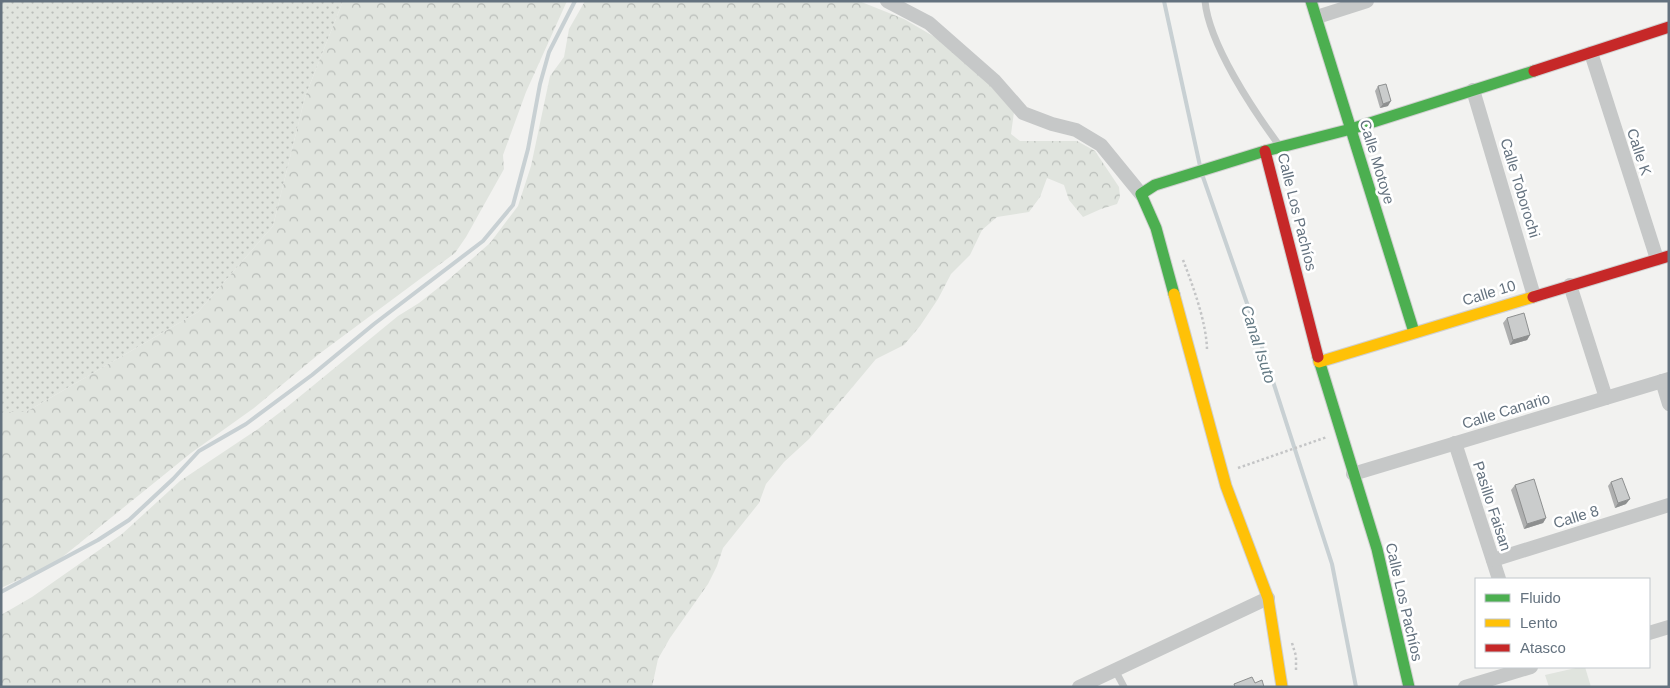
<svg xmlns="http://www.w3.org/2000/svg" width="1670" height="688" viewBox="0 0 1670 688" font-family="Arial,sans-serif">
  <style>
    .grass { fill: url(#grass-dots) }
    .forest { fill: url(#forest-crowns) }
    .park { fill: #e0e4de }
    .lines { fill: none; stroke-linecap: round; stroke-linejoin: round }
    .stream { stroke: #c8d0d3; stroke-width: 4 }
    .fast-casing { stroke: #d0d0d0; stroke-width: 13 }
    .slow-casing { stroke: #d0d0d0; stroke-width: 13 }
    .jam-casing { stroke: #d0d0d0; stroke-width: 13 }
    .path { stroke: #c4c5c6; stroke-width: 2.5; stroke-dasharray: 2.5 2.5; stroke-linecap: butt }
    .lane { stroke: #c6c8c8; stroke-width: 7 }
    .street { stroke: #c6c8c8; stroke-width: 14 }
    .fast { stroke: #4caf50; stroke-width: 11 }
    .slow { stroke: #ffc107; stroke-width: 11 }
    .jam { stroke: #c62828; stroke-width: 11 }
    .wall { fill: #aeafaf }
    .shaded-wall { fill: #8d8f8f }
    .building { fill: #cacccc; stroke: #8d8f8f }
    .labels { text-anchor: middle; stroke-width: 5; stroke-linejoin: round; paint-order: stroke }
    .street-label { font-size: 15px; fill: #64727f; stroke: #fff }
    .water-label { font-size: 16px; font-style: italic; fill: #647a84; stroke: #fff }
  </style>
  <defs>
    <pattern id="grass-dots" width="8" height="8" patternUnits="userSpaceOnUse" patternTransform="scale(1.25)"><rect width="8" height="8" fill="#e0e4de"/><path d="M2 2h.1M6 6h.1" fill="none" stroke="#b9bdb9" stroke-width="1.8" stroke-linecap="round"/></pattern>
    <pattern id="forest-crowns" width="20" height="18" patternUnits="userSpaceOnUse" patternTransform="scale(1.25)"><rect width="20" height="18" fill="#e0e4de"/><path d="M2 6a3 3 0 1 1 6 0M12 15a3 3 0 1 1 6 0" fill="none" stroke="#b9bdb9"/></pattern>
  </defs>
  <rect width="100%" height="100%" fill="#f2f2f0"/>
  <polygon class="grass" points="1,1 343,1 305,97 273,226 198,312 26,412 1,412"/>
  <g class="forest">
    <polygon points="343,1 567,1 526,92 503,155 504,169 466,237 455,253 319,354 254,408 191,453 55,563 1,588 1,412 26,412 198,312 273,226 305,97"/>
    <polygon points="585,1 859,1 904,19 945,43 979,73 1014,112 1011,134 1020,141 1077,141 1095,151 1119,187 1120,197 1117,204 1101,209 1083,217 1069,200 1064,185 1047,178 1040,197 1029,212 997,217 982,230 970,255 951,274 938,299 920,326 904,345 876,359 809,439 784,462 766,484 759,503 723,548 717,566 708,584 670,638 658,659 652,687 1,687 1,615 32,597 122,534 180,481 258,429 287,407 398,316 419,303 447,281 490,243 518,206 531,166 550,76 564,57 569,29"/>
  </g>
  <polygon class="park" points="1580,667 1585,667 1591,687 1549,687 1545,675"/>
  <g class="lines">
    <g class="stream">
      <polyline points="1164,1 1200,166"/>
      <polyline points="1203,177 1258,335 1332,564 1356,687"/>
      <polyline points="1,592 98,540 129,520 173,479 199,451 246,424 312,375 374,324 483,241 513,205 528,149 540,84 549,52 575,1"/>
    </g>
    <g class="fast-casing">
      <g id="fast">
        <polyline points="1311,1 1414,332"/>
        <polyline points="1174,294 1156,228 1141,194 1155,185 1265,151 1351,129 1534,71"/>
        <polyline points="1318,357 1377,549 1409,687"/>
      </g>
    </g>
    <g class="slow-casing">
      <g id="slow">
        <polyline points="1174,294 1226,486 1268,598 1282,687"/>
        <polyline points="1319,362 1533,297"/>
      </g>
    </g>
    <g class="jam-casing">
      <g id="jam">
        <polyline points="1534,71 1669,27"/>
        <polyline points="1265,151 1318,357"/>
        <polyline points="1533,297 1669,256"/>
      </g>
    </g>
    <g class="path">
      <path d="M1183 260C1193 286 1207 324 1207 351"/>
      <polyline points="1238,468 1327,437"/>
      <polyline points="1292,643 1296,656 1296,670"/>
    </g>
    <g class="lane">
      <path d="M1205 1C1209 44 1253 110 1279 145"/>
      <polyline points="1115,670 1124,687"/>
    </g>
    <g class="street">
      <polyline points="887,1 929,23 995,81 1023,113 1052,124 1076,130 1101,145 1141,194"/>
      <polyline points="1317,17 1367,1"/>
      <polyline points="1591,53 1657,259"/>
      <polyline points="1473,90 1534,296"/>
      <polyline points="1570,285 1606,398"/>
      <polyline points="1662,381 1669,404"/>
      <polyline points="1455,443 1499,579"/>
      <polyline points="1353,474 1669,379"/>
      <polyline points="1493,560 1669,505"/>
      <polyline points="1649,633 1669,627"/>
      <polyline points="1079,687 1268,598"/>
      <polyline points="1465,687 1531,667"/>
    </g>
    <use href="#fast" class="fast"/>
    <use href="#slow" class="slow"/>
    <use href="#jam" class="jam"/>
  </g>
  <g class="wall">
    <polygon points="1378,86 1388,106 1380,108 1375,91"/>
    <polygon points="1507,318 1530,335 1527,340 1510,345 1503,323"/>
    <polygon points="1611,482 1626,504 1615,508 1608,486"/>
    <polygon points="1515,485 1546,518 1543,523 1524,529 1511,490"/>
  </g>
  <g class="shaded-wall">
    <polygon points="1391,101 1388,106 1380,108 1383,104"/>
    <polygon points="1530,335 1527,340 1510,345 1513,340"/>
    <polygon points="1630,499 1626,504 1615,508 1618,503"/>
    <polygon points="1546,518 1543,523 1524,529 1527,524"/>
  </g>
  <g class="building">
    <polygon points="1386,84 1391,101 1383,104 1378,86"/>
    <polygon points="1524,313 1530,335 1513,340 1507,318"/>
    <polygon points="1622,478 1630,499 1618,503 1611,482"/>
    <polygon points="1534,479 1546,518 1527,524 1515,485"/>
    <polygon points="1252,677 1255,683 1262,680 1264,687 1235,687 1234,684"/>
  </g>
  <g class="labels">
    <g class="street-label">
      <text transform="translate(1639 152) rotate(72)" y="5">Calle K</text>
      <text transform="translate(1377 162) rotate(73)" y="5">Calle Motoye</text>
      <text transform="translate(1520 188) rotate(73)" y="5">Calle Toborochi</text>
      <text transform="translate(1297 212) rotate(76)" y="5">Calle Los Pachíos</text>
      <text transform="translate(1489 293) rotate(-17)" y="5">Calle 10</text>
      <text transform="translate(1506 411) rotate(-17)" y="5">Calle Canario</text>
      <text transform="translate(1492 506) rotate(72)" y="5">Pasillo Faisan</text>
      <text transform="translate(1576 517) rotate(-17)" y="5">Calle 8</text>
      <text transform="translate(1404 602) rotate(77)" y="5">Calle Los Pachíos</text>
    </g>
    <g class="water-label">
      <text transform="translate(1259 344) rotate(72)" y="6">Canal Isuto</text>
    </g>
  </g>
  <rect width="1670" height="688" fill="none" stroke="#64727f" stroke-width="5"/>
  <rect x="1475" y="578" width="175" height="90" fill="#ffffff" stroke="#c1c7cc"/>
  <rect x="1485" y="594" width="25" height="8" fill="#4caf50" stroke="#c1c7cc"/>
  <text x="1520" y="603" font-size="15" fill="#64727f">Fluido</text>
  <rect x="1485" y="619" width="25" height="8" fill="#ffc107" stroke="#c1c7cc"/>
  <text x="1520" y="628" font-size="15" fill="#64727f">Lento</text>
  <rect x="1485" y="644" width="25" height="8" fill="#c62828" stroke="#c1c7cc"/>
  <text x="1520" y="653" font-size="15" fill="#64727f">Atasco</text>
</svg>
